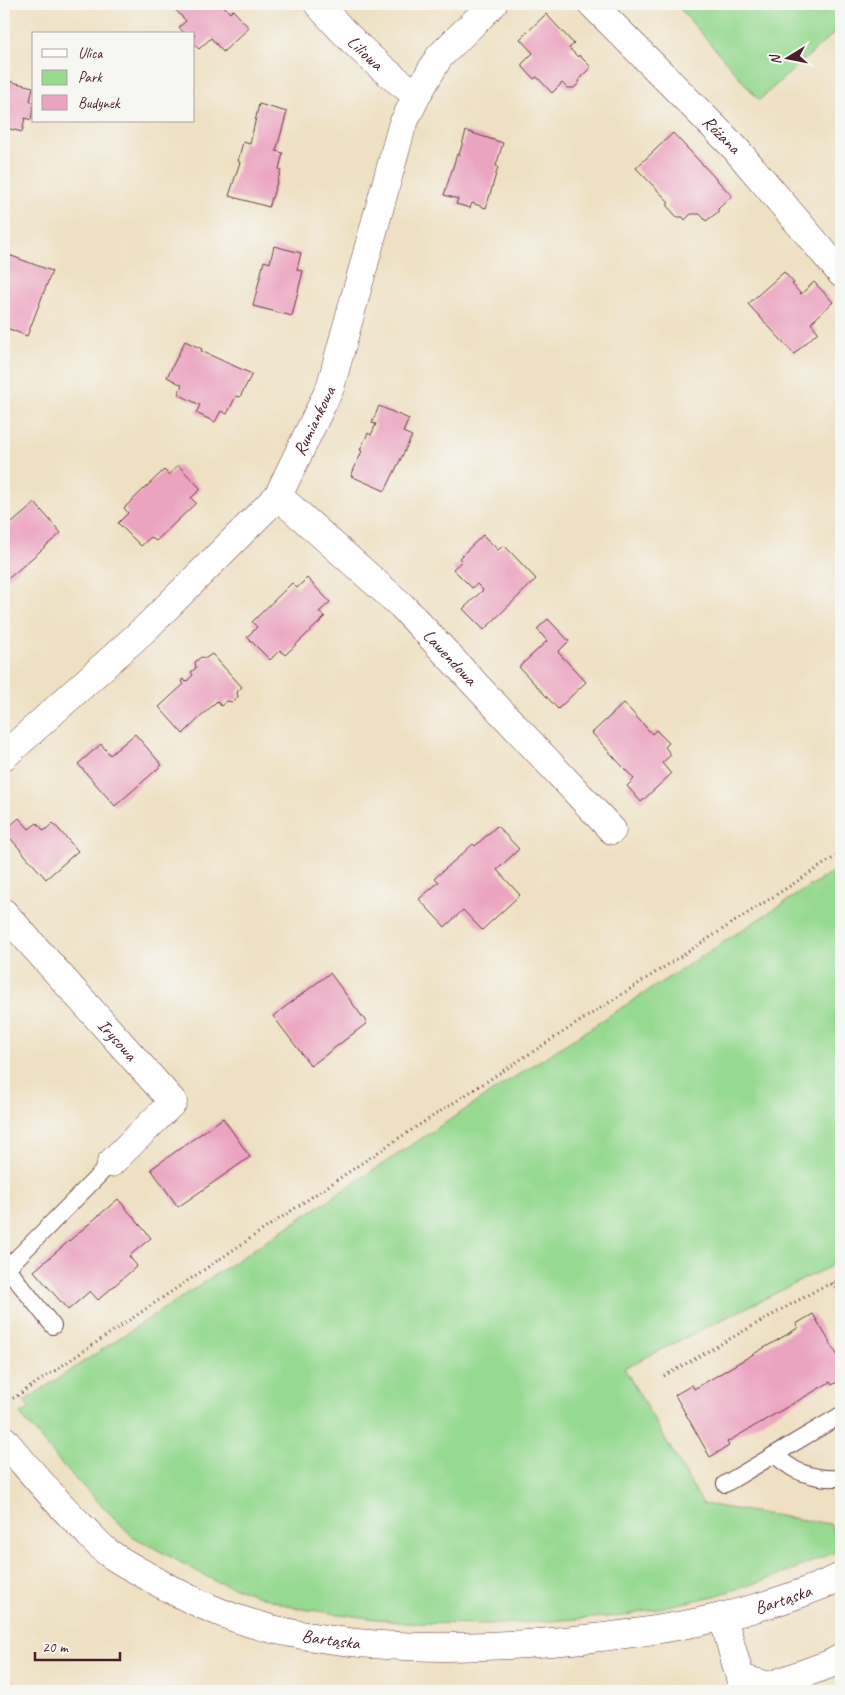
<svg xmlns="http://www.w3.org/2000/svg" width="845" height="1695" viewBox="0 0 845 1695" font-family="Caveat,sans-serif">
  <style>
    .green { fill: #96d991; stroke: #707c5e }
    .building { fill: #eba4c0 }
    .lines { fill: none; stroke-linecap: round; stroke-linejoin: round }
    .lane-casing { stroke: #633c42; stroke-width: 18 }
    .street-casing { stroke: #633c42; stroke-width: 29 }
    .secondary-casing { stroke: #633c42; stroke-width: 29 }
    .path { stroke: #633c42; stroke-width: 3; stroke-dasharray: 1 4; stroke-linecap: butt }
    .lane { stroke: #fff; stroke-width: 16 }
    .street { stroke: #fff; stroke-width: 28 }
    .secondary { stroke: #fff; stroke-width: 28 }
    .labels { text-anchor: middle; stroke-width: 4; stroke-linejoin: round; paint-order: stroke }
    .street-label { font-size: 18px; fill: #4a1f2b; stroke: #f6f6f2 }
  </style>
  <rect width="100%" height="100%" fill="#f6f6f2"/>
  <filter id="ink" filterUnits="userSpaceOnUse"><feTurbulence type="fractalNoise" baseFrequency=".02" numOctaves="2"/><feDisplacementMap in="SourceGraphic" scale="10" xChannelSelector="R" yChannelSelector="G"/><feConvolveMatrix kernelMatrix="1 2 1 2 8 2 1 2 1" color-interpolation-filters="sRGB"/></filter>
  <filter id="wash" filterUnits="userSpaceOnUse"><feTurbulence type="fractalNoise" baseFrequency=".0096" numOctaves="4" result="noise"/><feDisplacementMap in="SourceGraphic" scale="20" xChannelSelector="R" yChannelSelector="G"/><feGaussianBlur stdDeviation="1.12" result="paint"/><feColorMatrix in="noise" values="0 0 0 0 0 0 0 0 0 0 0 0 0 0 0 0 0 1.4 0 .05"/><feComposite in="paint" operator="in"/></filter>
  <g filter="url(#wash)">
    <rect width="100%" height="100%" fill="#eee0c2"/>
    <g class="green">
      <polygon points="676,4 841,4 841,27 759,100"/>
      <polygon points="841,866 841,1261 624,1368 703,1504 830,1524 834,1531 838,1551 775,1577 714,1596 623,1616 500,1624 406,1623 295,1608 215,1581 132,1536 63,1466 20,1414 30,1408 24,1401 507,1082"/>
    </g>
    <g id="blocks">
      <g class="building">
        <polygon points="170,4 222,4 230,13 233,10 249,28 223,52 211,38 199,49 194,44 194,34 185,34 179,27 186,21"/>
        <polygon points="546,14 574,44 569,48 578,57 579,55 591,67 580,78 579,83 574,88 567,88 562,83 552,93 537,77 534,79 521,65 533,53 520,39"/>
        <polygon points="8,81 33,87 30,101 34,102 31,120 25,118 22,132 6,128 7,123 4,122 4,87 7,87"/>
        <polygon points="259,104 287,112 276,151 283,153 279,169 281,170 269,207 229,196 240,162 238,161 243,142 250,144"/>
        <polygon points="466,131 503,143 496,166 498,167 486,208 472,203 470,208 456,204 458,199 444,195 457,154 459,155"/>
        <polygon points="673,133 732,196 718,209 718,212 706,221 700,214 691,214 685,220 683,217 677,217 668,207 668,201 636,168"/>
        <polygon points="274,246 301,253 297,270 303,271 292,316 253,306 264,261 270,263"/>
        <polygon points="6,254 52,271 27,336 4,327 4,260"/>
        <polygon points="784,272 794,283 792,284 801,294 814,282 833,302 811,323 818,332 794,354 748,304"/>
        <polygon points="185,341 202,349 201,351 252,374 240,397 236,396 227,414 221,411 215,422 196,413 200,405 178,394 182,385 167,377"/>
        <polygon points="379,406 409,419 403,432 412,436 385,491 351,476 362,451 360,450 368,433 371,435 376,424 372,423"/>
        <polygon points="178,465 201,489 191,498 196,503 156,541 151,537 141,546 118,523 128,513 124,508 164,470 169,475"/>
        <polygon points="35,503 61,533 9,578 4,573 4,530"/>
        <polygon points="483,535 498,550 504,545 536,579 484,630 463,609 483,590 477,584 472,588 453,569 462,561 459,558"/>
        <polygon points="307,578 330,602 319,612 325,617 285,655 280,650 270,660 247,637 257,627 252,622 292,583 297,588"/>
        <polygon points="548,619 569,641 558,652 586,682 558,709 519,667 547,641 537,629"/>
        <polygon points="212,654 242,687 237,692 238,697 232,702 227,701 221,706 217,701 183,734 159,707 184,684 181,681 183,679 186,682 193,675 191,672 196,668 195,662 201,657 206,658"/>
        <polygon points="624,703 652,734 656,730 669,743 665,747 671,755 662,763 671,774 641,802 627,786 634,779 592,733"/>
        <polygon points="135,734 162,765 115,806 78,764 101,744 110,755"/>
        <polygon points="19,818 29,829 37,823 44,831 53,823 78,851 46,879 4,831"/>
        <polygon points="497,826 519,849 497,870 520,895 482,930 463,910 445,927 419,899 439,882 435,878 473,844 475,846"/>
        <polygon points="330,973 367,1023 311,1066 273,1016"/>
        <polygon points="223,1118 250,1157 178,1207 151,1169"/>
        <polygon points="118,1199 151,1238 129,1256 137,1266 98,1300 90,1291 68,1310 34,1271"/>
        <polygon points="813,1314 841,1361 841,1380 832,1385 830,1382 727,1442 729,1446 710,1457 675,1395 692,1385 694,1389 798,1328 796,1324"/>
      </g>
    </g>
  </g>
  <g filter="url(#ink)">
    <use href="#blocks" fill-opacity="0" stroke="#633c42" stroke-width="1"/>
    <g class="lines">
      <g class="lane-casing">
        <g id="lane">
          <polyline points="53,1326 7,1268 111,1163"/>
          <path d="M774 1455C780 1459 787 1465 794 1469 805 1475 829 1481 841 1477"/>
          <polyline points="725,1484 841,1415"/>
        </g>
      </g>
      <g class="street-casing">
        <g id="street">
          <path id="s1" d="M318 4C347 37 381 70 417 95"/>
          <path id="s2" d="M592 4 735 148 841 273"/>
          <path id="s3" d="M278 496 402 606 612 830"/>
          <path id="s4" d="M4 756 146 628 278 496 330 388 402 126 417 95 439 57 493 4"/>
          <path id="s5" d="M4 913 173 1102 111 1163"/>
          <polyline points="723,1617 740,1678 769,1686 830,1664 841,1658"/>
        </g>
      </g>
      <g class="secondary-casing">
        <g id="secondary">
          <path id="s6" d="M4 1440C29 1470 55 1501 84 1529 92 1537 100 1547 110 1554 120 1561 131 1567 142 1573 182 1597 226 1618 272 1629 364 1650 458 1650 551 1642 650 1634 750 1618 841 1577"/>
        </g>
      </g>
      <g class="path">
        <polyline points="832,1283 841,1296"/>
        <polyline points="664,1376 820,1288 841,1280"/>
        <polyline points="4,1403 17,1396 399,1138 841,853"/>
      </g>
      <use href="#lane" class="lane"/>
      <use href="#street" class="street"/>
      <use href="#secondary" class="secondary"/>
    </g>
  </g>
  <g class="labels">
    <g class="street-label">
      <text dy="6" stroke="none"><textPath href="#s1" startOffset="68">Liliowa</textPath></text>
      <text dy="6" stroke="none"><textPath href="#s2" startOffset="184">Różana</textPath></text>
      <text dy="6" stroke="none"><textPath href="#s4" startOffset="461">Rumiankowa</textPath></text>
      <text dy="6" stroke="none"><textPath href="#s3" startOffset="236">Lawendowa</textPath></text>
      <text dy="6" stroke="none"><textPath href="#s5" startOffset="170">Irysowa</textPath></text>
      <text dy="6" stroke="none"><textPath href="#s6" startOffset="852">Bartąska</textPath></text>
      <text dy="6" stroke="none"><textPath href="#s6" startOffset="395">Bartąska</textPath></text>
    </g>
  </g>
  <rect width="845" height="1695" fill="none" stroke="#f6f6f2" stroke-width="20"/>
  <rect x="32" y="32" width="162" height="90" fill="#f6f6f2" stroke="#b1a0a2"/>
  <rect x="42" y="49" width="25" height="8" fill="#ffffff" stroke="#b1a0a2"/>
  <text x="78" y="58" font-size="15" fill="#4a1f2b">Ulica</text>
  <rect x="42" y="70" width="25" height="15" fill="#96d991" stroke="#b1a0a2"/>
  <text x="78" y="82" font-size="15" fill="#4a1f2b">Park</text>
  <rect x="42" y="95" width="25" height="15" fill="#eba4c0" stroke="#b1a0a2"/>
  <text x="78" y="108" font-size="15" fill="#4a1f2b">Budynek</text>
  <g transform="translate(788 58) rotate(260)" stroke="#f6f6f2" stroke-width="4" paint-order="stroke">
  <path d="M0-4L9 19L0 12L-9 19Z" fill="#4a1f2b"/>
  <text y="-8" font-size="14" font-weight="bold" text-anchor="middle" fill="#4a1f2b">N</text>
  </g>
  <path d="M35 1652v8h85v-8" fill="none" stroke="#4a1f2b" stroke-width="2.5"/>
  <text x="42" y="1652" font-size="15" fill="#4a1f2b" stroke="#f6f6f2" stroke-width="4" paint-order="stroke">20 m</text>
</svg>
